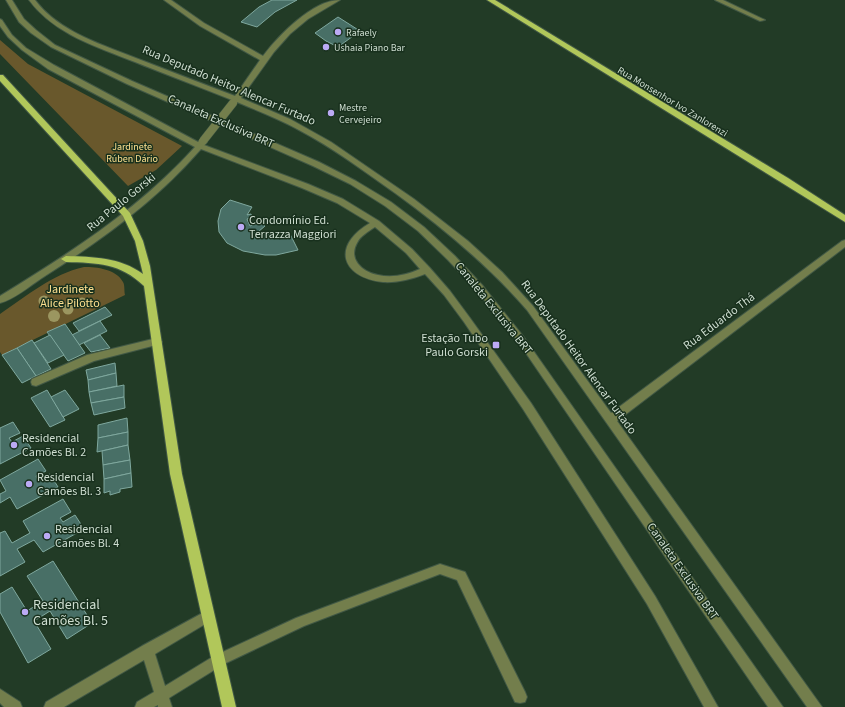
<svg xmlns="http://www.w3.org/2000/svg" width="845" height="707" viewBox="0 0 845 707" font-family="'Source Sans 3',sans-serif">
  <style>
    .green { fill: #69582c }
    .building { fill: #486f66; stroke: #7fa89e }
    .lines { fill: none; stroke-linecap: round; stroke-linejoin: round }
    .minor-casing { stroke: #415845; stroke-width: 2 }
    .major-casing { stroke: #415845; stroke-width: 2 }
    .minor { fill: #737e4c; fill-rule: evenodd }
    .major { fill: #b1c75a; fill-rule: evenodd }
    .minor-bridge-casing { stroke: #415845; stroke-width: 9; stroke-linecap: butt }
    .minor-bridge { stroke: #737e4c; stroke-width: 8 }
    .tree { fill: #9b9660 }
    .poi-dot { fill: #bcaaf5; stroke: #18301d; stroke-width: 1.5 }
    .labels { text-anchor: middle; stroke-width: 3; stroke-linejoin: round; paint-order: stroke }
    .far-poi-label { font-size: 10px; fill: #cfded1; stroke: #18301d; text-anchor: start }
    .far-street-label { font-size: 10px; fill: #cfded1; stroke: #18301d }
    .far-park-label { font-size: 10px; fill: #fee090; stroke: #18301d }
    .street-label { font-size: 12px; fill: #cfded1; stroke: #18301d }
    .poi-label { font-size: 12px; fill: #cfded1; stroke: #18301d; text-anchor: start }
    .park-label { font-size: 12px; fill: #fee090; stroke: #18301d }
    .near-poi-label { font-size: 14px; fill: #cfded1; stroke: #18301d; text-anchor: start }
  </style>
  <rect width="100%" height="100%" fill="#223b26"/>
  <g class="green">
    <polygon points="0,40 28,64 182,146 156,170 128,186 0,54"/>
    <path d="M84 267C97 267 116 269 123 282 125 285 124 291 125 295L2 355 0 352V314C27 296 52 274 84 267Z"/>
  </g>
  <g class="building">
    <polygon points="272,0 297,0 275,12 257,27 241,22 259,7"/>
    <polygon points="338,17 360,31 338,47 326,41 315,33"/>
    <polygon points="230,200 252,207 247,215 251,214 252,217 247,219 250,226 261,222 265,226 258,232 269,235 272,232 277,234 275,237 290,234 298,250 276,255 265,255 243,251 227,243 219,232 218,221 221,209"/>
    <polygon points="105,307 112,315 79,331 73,323"/>
    <polygon points="100,321 107,331 79,345 72,335"/>
    <polygon points="65,324 85,353 68,361 47,332"/>
    <polygon points="50,335 64,355 48,363 34,343"/>
    <polygon points="100,335 110,348 91,352 84,343"/>
    <polygon points="32,340 51,369 36,376 17,348"/>
    <polygon points="17,348 36,376 22,383 2,355"/>
    <polygon points="115,363 116,373 88,380 86,370"/>
    <polygon points="116,373 117,386 89,392 88,380"/>
    <polygon points="124,385 124,397 91,403 89,392"/>
    <polygon points="47,390 65,420 50,427 31,398"/>
    <polygon points="65,390 79,409 63,417 51,397"/>
    <polygon points="124,397 125,408 94,415 91,403"/>
    <polygon points="127,418 128,432 98,438 98,425"/>
    <polygon points="13,422 20,433 9,438 12,442 23,436 31,448 0,464 0,428"/>
    <polygon points="128,432 128,445 97,452 98,438"/>
    <polygon points="128,445 130,460 103,465 102,451"/>
    <polygon points="38,459 46,471 36,476 38,480 50,474 58,487 17,509 10,497 0,503 0,494 6,491 0,480"/>
    <polygon points="130,460 131,473 104,479 103,465"/>
    <polygon points="131,473 132,487 120,489 120,492 110,495 110,491 104,493 104,479"/>
    <polygon points="63,499 71,512 60,518 63,522 75,515 84,529 43,552 34,540 17,549 25,562 0,576 0,533 5,531 12,543 30,533 23,521"/>
    <polygon points="53,561 92,623 67,639 50,611 34,621 51,649 28,663 0,612 0,594 12,587 27,611 43,601 27,576"/>
  </g>
  <g class="lines">
    <g class="minor-casing">
      <g id="minor">
        <polygon points="6,0 12,0 24,19 36,30 55,45 132,81 319,162 356,181 391,202 424,227 455,256 483,286 523,336 783,707 768,707 517,340 477,291 448,260 418,231 385,206 350,184 313,166 127,84 51,47 31,33 19,22"/>
        <path d="M29 0H35C60 33 104 45 141 60 172 72 203 84 235 96L260 60 200 26 164 0H171L204 23 263 56C279 35 313 0 340 0L308 19 290 34 274 52 241 98 290 119 331 142 414 199 468 241 502 272 533 306 611 413 842 241 845 240V247L617 421 822 707H807L527 310C488 265 443 228 395 193 364 171 333 148 299 130 279 119 258 111 237 102L236 105H230L229 103 232 100C200 87 167 75 135 62 97 47 54 34 29 0Z"/>
        <polygon points="715,0 723,0 765,20 760,21"/>
        <path d="M0 19 2 20 12 35 26 48 54 65 198 142 200 140H206L207 142 204 145 308 184 343 199 379 221 412 249 430 268 450 291 470 318 531 403 655 596 718 707H704L647 604 523 409 464 322 444 295 425 274C412 279 397 283 383 282 340 277 332 245 370 223L337 203 302 188 201 149C155 202 100 241 42 278 30 286 13 300 0 303V296C70 253 139 209 195 147L48 69 22 50 8 37 0 26ZM375 227 406 253 420 269C407 275 392 278 378 275 362 272 348 259 357 243 360 236 369 231 375 227Z"/>
        <polygon points="157,338 160,340 162,342 160,344 94,361 36,386 32,385 31,382 32,379 87,355"/>
        <polygon points="440,564 465,572 525,692 527,697 525,702 520,703 515,702 457,580 440,574 304,626 224,664 169,698 172,707 158,707 158,705 154,707 135,707 137,702 154,692 144,660 64,707 44,707 46,702 142,646 208,610 212,612 214,616 212,620 155,654 165,686 214,656 296,618"/>
        <polygon points="0,689 20,702 22,707 4,707 0,703"/>
      </g>
    </g>
    <g class="major-casing">
      <g id="major">
        <polygon points="487,0 495,0 788,178 845,215 845,222"/>
        <path d="M0 75H3L130 213 143 241 150 266 182 474 236 707H222L170 474 144 286C120 263 98 263 66 262L61 259 66 256C93 257 120 257 143 274L135 241 123 216 0 81Z"/>
      </g>
    </g>
    <use href="#minor" class="minor"/>
    <use href="#major" class="major"/>
    <g class="minor-bridge-casing">
      <polyline id="minor-bridge" points="203,141 233,103"/>
    </g>
    <use href="#minor-bridge" class="minor-bridge"/>
  </g>
  <g class="tree">
    <circle cx="44" cy="301" r="5.5"/>
    <circle cx="82" cy="303" r="5.5"/>
    <circle cx="68" cy="309" r="5.5"/>
    <circle cx="54" cy="316" r="6"/>
  </g>
  <g class="poi-dot">
    <circle cx="338" cy="32" r="4"/>
    <circle cx="326" cy="47" r="4"/>
    <circle cx="331" cy="113" r="4"/>
    <circle cx="241" cy="227" r="4"/>
    <rect x="492" y="341" width="8" height="8" rx="2"/>
    <circle cx="14" cy="445" r="4"/>
    <circle cx="29" cy="484" r="4"/>
    <circle cx="47" cy="536" r="4"/>
    <circle cx="25" cy="612" r="4"/>
  </g>
  <g class="labels">
    <g class="far-poi-label">
      <text x="346" y="36">Rafaely</text>
      <text x="334" y="51">Ushaia Piano Bar</text>
      <text x="339" y="111">Mestre<tspan x="339" dy="12">Cervejeiro</tspan></text>
    </g>
    <g class="far-street-label">
      <text transform="translate(673 101) rotate(31)" y="4">Rua Monsenhor Ivo Zanlorenzi</text>
    </g>
    <g class="far-park-label">
      <text x="132" y="150">Jardinete<tspan x="132" dy="12">Rúben Dário</tspan></text>
    </g>
    <g class="street-label">
      <text transform="translate(229 85) rotate(23)" y="4">Rua Deputado Heitor Alencar Furtado</text>
      <text transform="translate(221 121) rotate(24)" y="4">Canaleta Exclusiva BRT</text>
      <text transform="translate(121 202) rotate(-39)" y="4">Rua Paulo Gorski</text>
      <text transform="translate(494 308) rotate(51)" y="4">Canaleta Exclusiva BRT</text>
      <text transform="translate(719 321) rotate(-37)" y="4">Rua Eduardo Thá</text>
      <text transform="translate(579 357) rotate(54)" y="4">Rua Deputado Heitor Alencar Furtado</text>
      <text transform="translate(683 571) rotate(55)" y="4">Canaleta Exclusiva BRT</text>
    </g>
    <g class="poi-label">
      <text x="249" y="224">Condomínio Ed.<tspan x="249" dy="14">Terrazza Maggiori</tspan></text>
      <text x="488" y="342" text-anchor="end">Estação Tubo<tspan x="488" dy="14">Paulo Gorski</tspan></text>
      <text x="22" y="442">Residencial<tspan x="22" dy="14">Camões Bl. 2</tspan></text>
      <text x="37" y="481">Residencial<tspan x="37" dy="14">Camões Bl. 3</tspan></text>
      <text x="55" y="533">Residencial<tspan x="55" dy="14">Camões Bl. 4</tspan></text>
    </g>
    <g class="park-label">
      <text x="70" y="293">Jardinete<tspan x="70" dy="14">Alice Pilotto</tspan></text>
    </g>
    <g class="near-poi-label">
      <text x="33" y="609">Residencial<tspan x="33" dy="16">Camões Bl. 5</tspan></text>
    </g>
  </g>
</svg>
